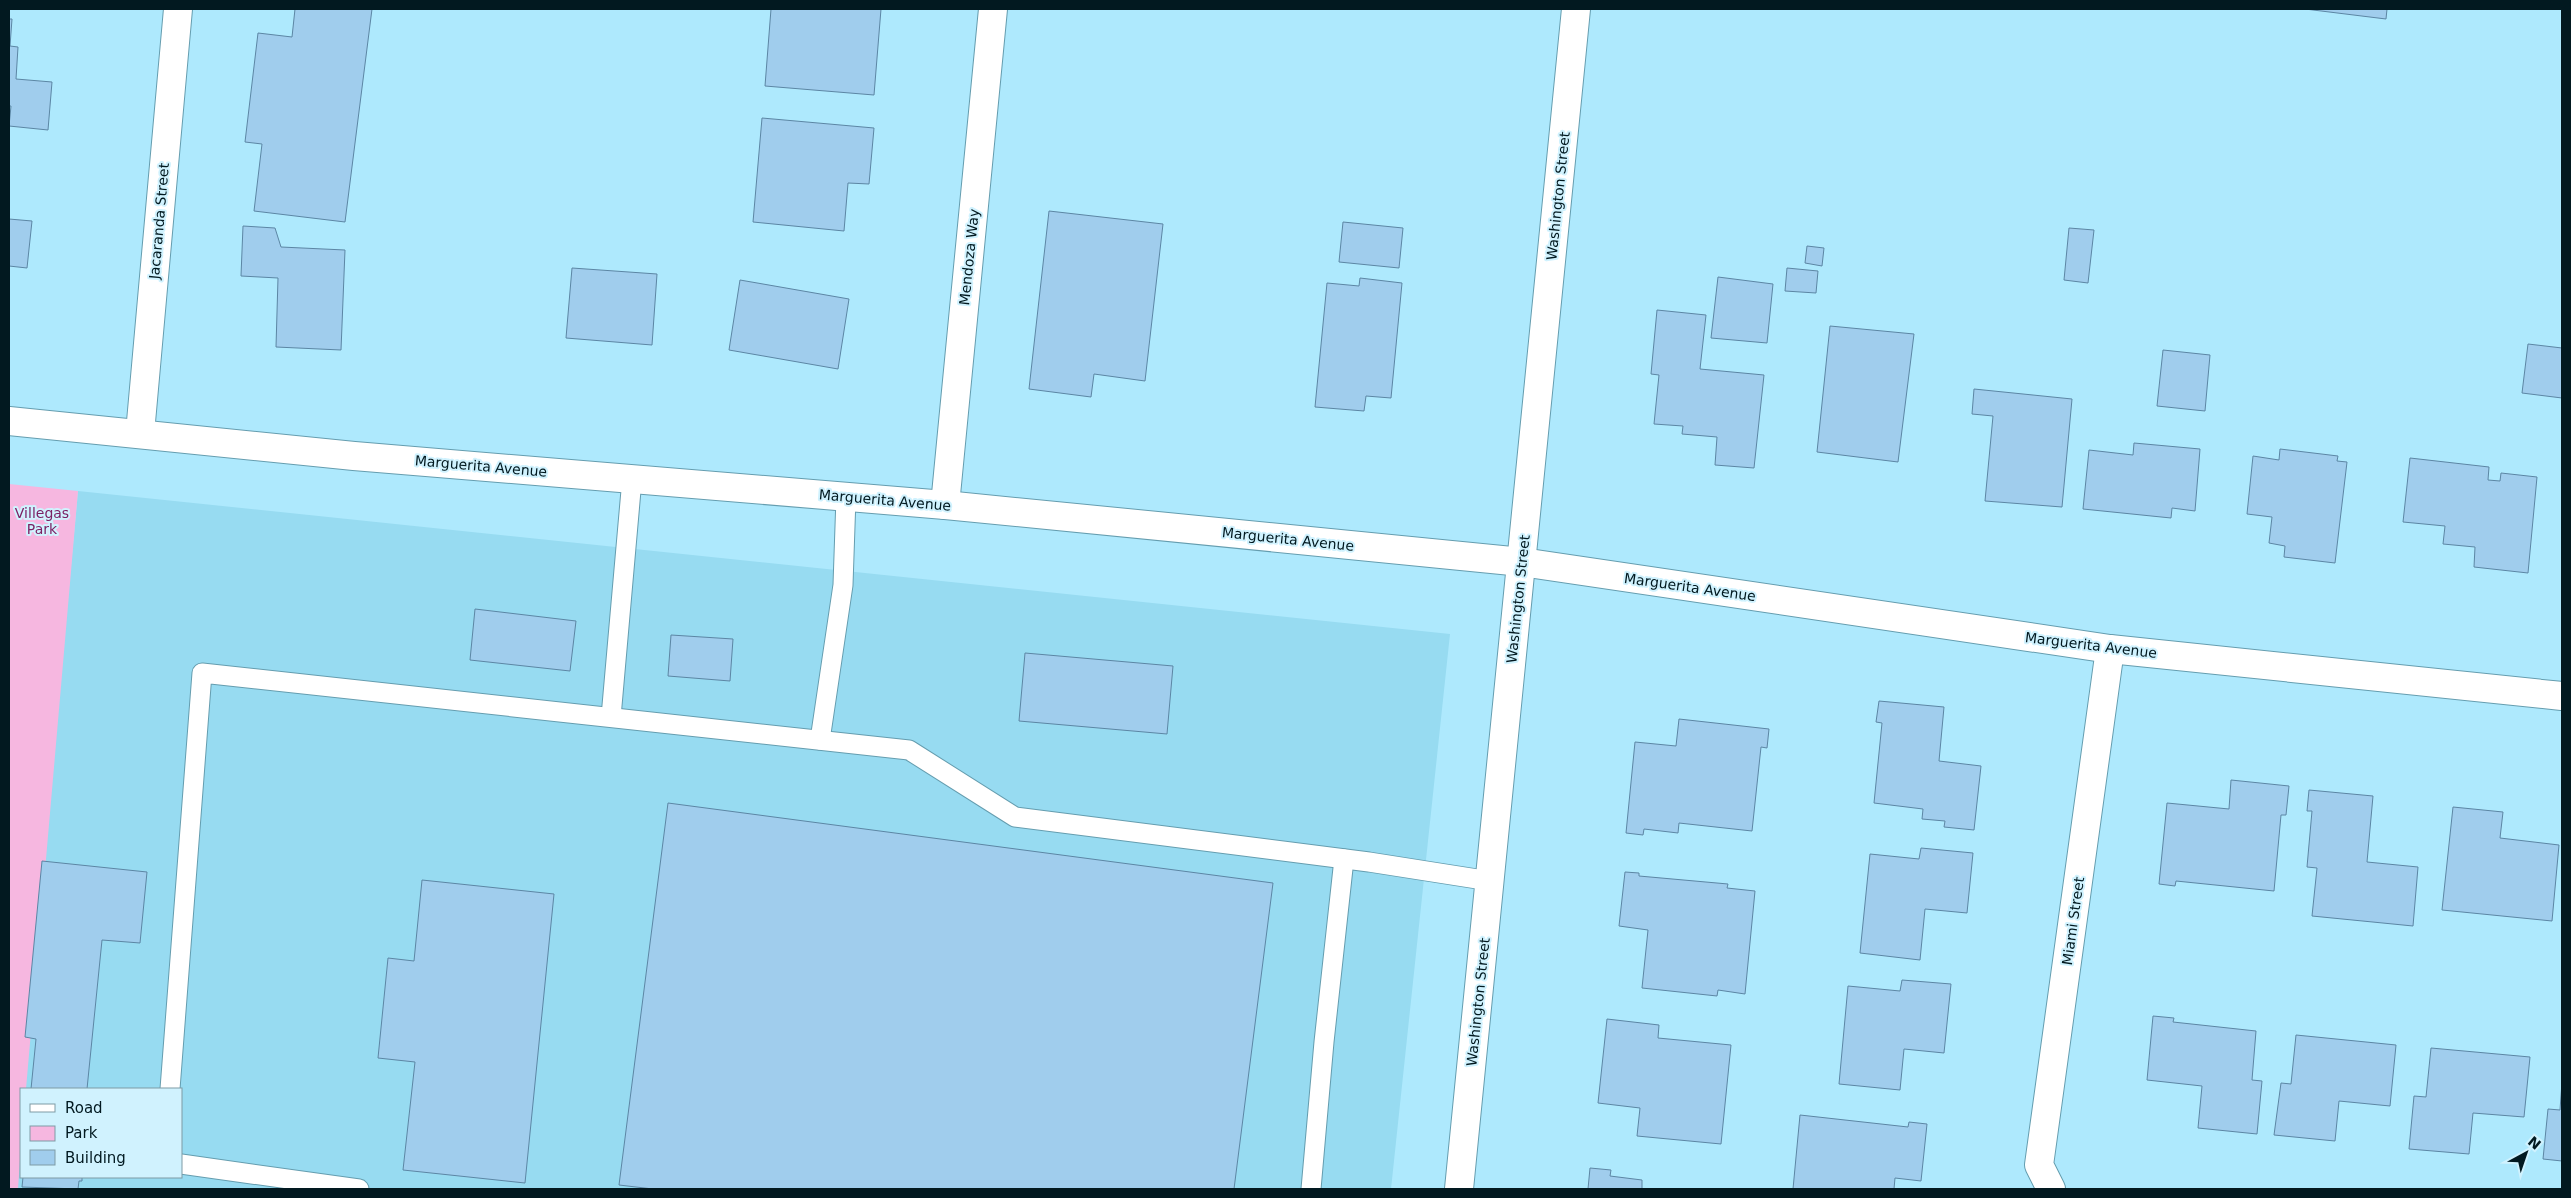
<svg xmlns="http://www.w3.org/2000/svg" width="2571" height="1198" viewBox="0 0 2571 1198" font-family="'DejaVu Sans',sans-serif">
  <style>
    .built { fill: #97dbf1 }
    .green { fill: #f6b7e0 }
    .building { fill: #a0cded; stroke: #5c86a4 }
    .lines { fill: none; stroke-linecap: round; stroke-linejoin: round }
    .service-casing { stroke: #659daf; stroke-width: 21 }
    .minor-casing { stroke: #659daf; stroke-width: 30 }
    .tertiary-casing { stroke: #659daf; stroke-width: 30 }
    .service { stroke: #fff; stroke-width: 19 }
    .minor { stroke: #fff; stroke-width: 28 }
    .tertiary { stroke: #fff; stroke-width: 28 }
    .labels { text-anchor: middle; stroke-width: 4; stroke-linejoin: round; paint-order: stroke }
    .street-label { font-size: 14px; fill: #021920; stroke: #d0f2fe }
    .park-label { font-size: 14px; fill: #7c2164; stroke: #d0f2fe }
  </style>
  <rect width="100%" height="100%" fill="#aee9fd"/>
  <polygon class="built" points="78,491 1450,634 1391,1189 13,1189 21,1097 21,1177 181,1177 181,1089 22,1089"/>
  <polygon class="green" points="9,484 78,491 26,1089 21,1089 21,1147 18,1189 9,1189"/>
  <g class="building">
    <polygon points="295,9 372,9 345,222 254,211 262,144 245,142 258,33 292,37"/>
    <polygon points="771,9 881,9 874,95 765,86"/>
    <polygon points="2305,9 2387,9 2386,19"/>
    <polygon points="9,19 12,19 10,46 18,47 16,79 52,82 48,130 9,126 11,106 9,106"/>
    <polygon points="762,118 874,128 869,184 848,183 844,231 753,222"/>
    <polygon points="1049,211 1163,224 1145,381 1094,374 1091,397 1029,389"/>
    <polygon points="9,219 32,221 27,268 9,266"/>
    <polygon points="1343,222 1403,228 1399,268 1339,262"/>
    <polygon points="243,226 275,228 281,247 345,250 341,350 276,347 278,278 241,276"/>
    <polygon points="2069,228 2094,230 2088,283 2064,280"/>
    <polygon points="1807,246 1824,248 1822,266 1805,263"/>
    <polygon points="572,268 657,274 652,345 566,338"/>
    <polygon points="1787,268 1818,271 1816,293 1785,291"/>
    <polygon points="1718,277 1773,284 1767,343 1711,338"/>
    <polygon points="1360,278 1402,283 1391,398 1366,396 1364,411 1315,407 1327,283 1359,286"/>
    <polygon points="740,280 849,299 838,369 729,350"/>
    <polygon points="1657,310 1706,315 1700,369 1764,375 1754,468 1715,465 1717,437 1682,434 1683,426 1654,424 1659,375 1651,374"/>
    <polygon points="1830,326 1914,334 1898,462 1817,452"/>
    <polygon points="2528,344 2562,348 2562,398 2522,393"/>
    <polygon points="2163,350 2210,355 2205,411 2157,406"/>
    <polygon points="1974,389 2072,399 2062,507 1985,501 1993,416 1972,414"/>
    <polygon points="2134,443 2200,449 2195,511 2172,508 2171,518 2083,509 2089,450 2133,455"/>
    <polygon points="2280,449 2338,456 2337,461 2347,462 2335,563 2284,557 2285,546 2269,543 2272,517 2247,514 2253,456 2279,460"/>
    <polygon points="2410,458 2489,467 2488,480 2500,481 2501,473 2537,477 2528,573 2474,567 2475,547 2443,544 2445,526 2403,522"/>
    <polygon points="475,609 576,621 570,671 470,660"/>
    <polygon points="671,635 733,639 730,681 668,676"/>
    <polygon points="1025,653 1173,666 1167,734 1019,721"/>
    <polygon points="1879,701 1944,707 1939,761 1981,766 1974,830 1944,827 1945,821 1922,819 1923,809 1874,803 1882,723 1876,722"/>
    <polygon points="1679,719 1769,729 1767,748 1761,747 1752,831 1679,823 1678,833 1644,829 1643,835 1626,833 1635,742 1676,746"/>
    <polygon points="2231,780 2289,786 2286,815 2281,815 2274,891 2176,881 2175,886 2159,884 2167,803 2229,809"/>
    <polygon points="2309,790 2373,796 2367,862 2418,867 2413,926 2312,916 2317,868 2307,867 2312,811 2307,811"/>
    <polygon points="668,803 1273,883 1234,1189 653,1189 619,1185"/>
    <polygon points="2453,807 2503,812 2500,838 2559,845 2552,921 2442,910"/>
    <polygon points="1921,848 1973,853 1967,913 1925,909 1920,960 1860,953 1870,854 1919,859"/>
    <polygon points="42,861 147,872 140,943 102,940 87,1089 31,1089 36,1039 25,1037"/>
    <polygon points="1625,872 1639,873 1639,876 1728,884 1727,888 1755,891 1745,994 1718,990 1717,996 1642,988 1648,930 1619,926"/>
    <polygon points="422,880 554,894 525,1183 403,1170 415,1062 378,1058 388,958 414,961"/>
    <polygon points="1902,980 1951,984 1944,1053 1904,1049 1900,1090 1839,1084 1848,986 1900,991"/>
    <polygon points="2153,1016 2174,1018 2173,1022 2256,1031 2252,1080 2262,1081 2257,1134 2198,1128 2202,1086 2147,1080"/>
    <polygon points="1607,1019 1659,1025 1658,1038 1731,1045 1721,1144 1637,1136 1640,1108 1598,1103"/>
    <polygon points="2296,1035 2396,1045 2390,1106 2339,1101 2335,1141 2274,1135 2281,1083 2291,1084"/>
    <polygon points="2431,1048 2530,1057 2524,1117 2473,1113 2469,1154 2409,1149 2414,1096 2426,1097"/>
    <polygon points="2562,1082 2562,1161 2543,1159 2548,1109 2560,1110"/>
    <polygon points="1800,1115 1908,1127 1909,1122 1927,1124 1921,1181 1895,1178 1894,1189 1793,1189"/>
    <polygon points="1590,1168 1611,1170 1610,1176 1642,1180 1642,1189 1644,1189 1588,1189"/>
    <polygon points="23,1177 82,1177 82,1181 79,1181 78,1189 22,1187"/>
  </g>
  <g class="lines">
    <g class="service-casing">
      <g id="service">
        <polyline points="611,717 632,479"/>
        <polyline points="820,740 843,585 846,497"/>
        <polyline points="170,1089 202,673 909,750 1015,817 1369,862 1490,881"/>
        <polyline points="181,1164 359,1189"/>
        <polyline points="1311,1189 1324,1042 1344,859"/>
      </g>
    </g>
    <g class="minor-casing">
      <g id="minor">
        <polyline points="9,421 354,456 945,505 1522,562 2110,649 2562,696"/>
        <polyline points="140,433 178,9"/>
        <polyline points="945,505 993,9"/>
        <polyline points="2051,1189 2039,1165 2110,649"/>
      </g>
    </g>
    <g class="tertiary-casing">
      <polyline id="tertiary" points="1459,1189 1576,9"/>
    </g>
    <use href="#service" class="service"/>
    <use href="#minor" class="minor"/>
    <use href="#tertiary" class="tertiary"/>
  </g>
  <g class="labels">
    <g class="street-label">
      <text transform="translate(1558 196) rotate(-84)" y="5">Washington Street</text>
      <text transform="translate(159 221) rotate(-85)" y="5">Jacaranda Street</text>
      <text transform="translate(969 257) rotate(-84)" y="5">Mendoza Way</text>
      <text transform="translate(481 466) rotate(5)" y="5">Marguerita Avenue</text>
      <text transform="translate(885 500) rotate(5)" y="5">Marguerita Avenue</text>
      <text transform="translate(1288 539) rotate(6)" y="5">Marguerita Avenue</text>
      <text transform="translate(1690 587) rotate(8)" y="5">Marguerita Avenue</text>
      <text transform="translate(1518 599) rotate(-84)" y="5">Washington Street</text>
      <text transform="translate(2091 645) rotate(7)" y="5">Marguerita Avenue</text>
      <text transform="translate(2073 921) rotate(-82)" y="5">Miami Street</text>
      <text transform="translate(1478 1002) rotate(-84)" y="5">Washington Street</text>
    </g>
    <g class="park-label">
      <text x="42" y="518">Villegas<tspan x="42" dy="16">Park</tspan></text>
    </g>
  </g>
  <rect width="2571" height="1198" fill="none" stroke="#021920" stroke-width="20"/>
  <rect x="20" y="1088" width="162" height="90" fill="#d0f2fe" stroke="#7e9ba5"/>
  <rect x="30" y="1104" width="25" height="8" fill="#ffffff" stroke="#7e9ba5"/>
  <text x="65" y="1113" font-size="15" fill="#021920">Road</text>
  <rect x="30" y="1126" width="25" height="15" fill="#f6b7e0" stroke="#7e9ba5"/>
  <text x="65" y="1138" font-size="15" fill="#021920">Park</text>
  <rect x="30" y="1150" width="25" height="15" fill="#a0cded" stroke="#7e9ba5"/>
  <text x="65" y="1163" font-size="15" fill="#021920">Building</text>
  <g transform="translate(2526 1153) rotate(40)" stroke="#d0f2fe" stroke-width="4" paint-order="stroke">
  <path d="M0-4L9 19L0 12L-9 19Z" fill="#021920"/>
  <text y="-8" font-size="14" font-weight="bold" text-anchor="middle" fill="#021920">N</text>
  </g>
</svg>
